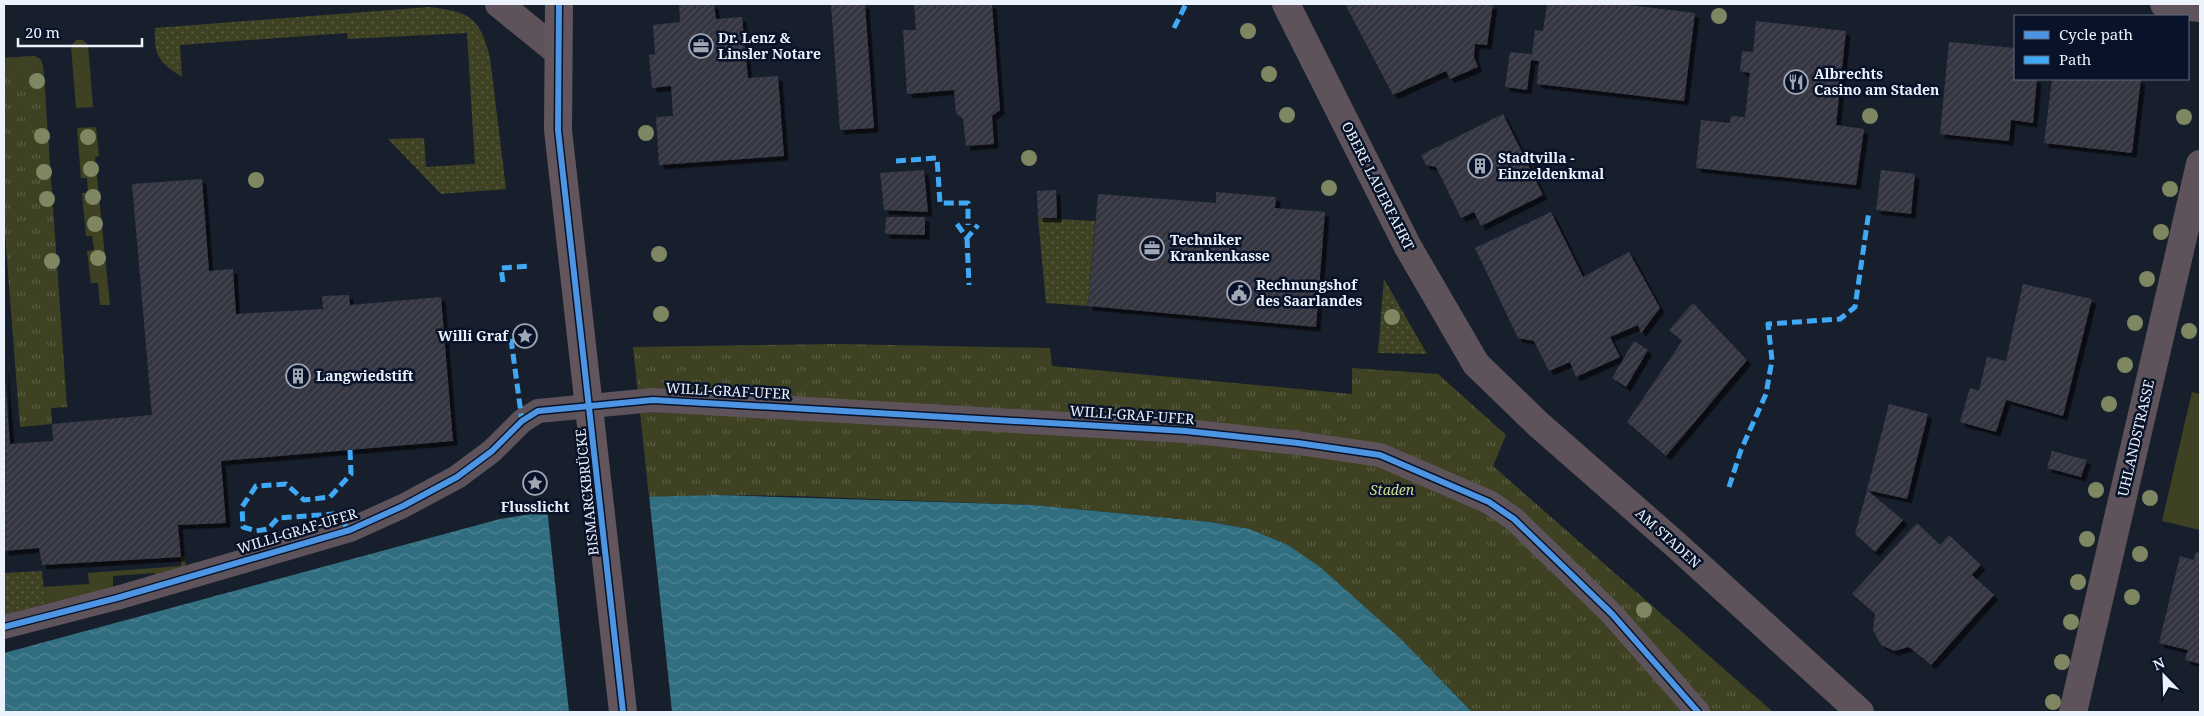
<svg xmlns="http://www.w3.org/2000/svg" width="2204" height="716" viewBox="0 0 2204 716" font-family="'Noto Serif',serif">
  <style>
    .grass { fill: url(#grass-dots) }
    .park { fill: url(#park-tufts) }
    .garden { fill: #3e4223 }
    .water { fill: url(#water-waves) }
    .pier { fill: #181f2c }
    .building { fill: url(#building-hatch); filter: url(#shadow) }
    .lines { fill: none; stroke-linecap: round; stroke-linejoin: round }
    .lane { stroke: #5e535a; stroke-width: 24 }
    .street { stroke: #5e535a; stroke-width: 28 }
    .secondary { stroke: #63555c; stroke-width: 28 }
    .quiet { stroke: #3fa9f5; stroke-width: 5; stroke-dasharray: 10 5; stroke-linecap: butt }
    .cycleway-casing { stroke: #08132a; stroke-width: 9 }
    .cycleway { stroke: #4d94e3; stroke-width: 6 }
    .tree { fill: #7e8762 }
    .labels { text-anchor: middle; stroke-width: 5; stroke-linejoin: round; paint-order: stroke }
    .poi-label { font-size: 14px; font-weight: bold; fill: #ecf2fc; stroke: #08132a; text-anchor: start }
    .street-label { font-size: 14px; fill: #ecf2fc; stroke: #08132a }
    .park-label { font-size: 14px; font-style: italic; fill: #d2dc8e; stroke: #08132a }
  </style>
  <defs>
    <pattern id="grass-dots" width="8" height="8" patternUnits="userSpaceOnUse" patternTransform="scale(1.25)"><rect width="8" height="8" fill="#3e4223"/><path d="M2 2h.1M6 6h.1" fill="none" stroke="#5a5e44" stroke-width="1.8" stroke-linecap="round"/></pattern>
    <pattern id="park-tufts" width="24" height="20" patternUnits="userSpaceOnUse" patternTransform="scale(1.25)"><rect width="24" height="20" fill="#3e4223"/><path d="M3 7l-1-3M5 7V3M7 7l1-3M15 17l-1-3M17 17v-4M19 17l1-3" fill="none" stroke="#5a5e44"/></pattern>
    <pattern id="water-waves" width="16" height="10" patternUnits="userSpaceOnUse" patternTransform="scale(1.25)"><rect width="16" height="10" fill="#316e7f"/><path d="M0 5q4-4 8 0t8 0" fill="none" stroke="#4f8392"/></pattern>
    <pattern id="building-hatch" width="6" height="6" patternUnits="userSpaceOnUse" patternTransform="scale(1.25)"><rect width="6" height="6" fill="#353642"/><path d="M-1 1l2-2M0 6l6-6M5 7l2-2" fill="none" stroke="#494a55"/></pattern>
    <filter id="shadow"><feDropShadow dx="4.5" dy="4.5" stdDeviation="0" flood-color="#0009"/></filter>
  </defs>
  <rect width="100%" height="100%" fill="#181f2c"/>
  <g class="grass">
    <path d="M429 7C470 12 480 17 490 58L506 189 441 194 388 139 424 138 426 167 475 164 467 33 348 39 347 33 180 45 182 77C158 61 154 56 155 28Z"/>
    <polygon points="1038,218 1095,221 1088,306 1046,303"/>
    <polygon points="1384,279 1427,354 1378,353"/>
    <polygon points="42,571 45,604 4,615 4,573"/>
  </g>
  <g class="park">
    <polygon points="34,56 40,59 43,65 67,407 51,408 52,424 20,427 4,221 4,58"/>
    <polygon points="838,344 1050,348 1052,366 1352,394 1352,368 1438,374 1506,435 1493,466 1773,712 1472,712 1402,640 1288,545 1250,529 1210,522 1033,505 794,496 717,495 649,497 633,347"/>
  </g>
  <g class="garden">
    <polygon points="76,40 83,40 88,45 93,107 76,108 71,46"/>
    <polygon points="34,56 40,59 43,65 46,102 31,103 28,71 4,71 4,58"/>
    <polygon points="96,127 99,156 95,157 110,305 100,305 98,283 91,283 87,251 94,250 92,236 86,236 82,193 88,193 87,178 81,178 77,128"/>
    <polygon points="2192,392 2200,394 2200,530 2162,521"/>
    <polygon points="185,556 186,571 155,576 154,573 113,576 113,588 45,604 43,587 89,584 88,573 181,566 181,557"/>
  </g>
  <polygon class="water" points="717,495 1033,505 1210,522 1250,529 1288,545 1320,567 1402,640 1472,712 4,712 4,653 500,519 638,497"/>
  <polygon class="pier" points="638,495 649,495 672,712 569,712 547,508"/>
  <g class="building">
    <polygon points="679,4 714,4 716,19 742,17 748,78 778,76 784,156 659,165 656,117 673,116 671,86 652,88 649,55 655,54 653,25 680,22"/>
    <polygon points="831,4 865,4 874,128 840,130"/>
    <polygon points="914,4 992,4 1000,110 992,116 994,144 966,146 963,119 956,113 954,90 907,94 903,30 916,30"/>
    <polygon points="1345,4 1493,4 1487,45 1475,44 1474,57 1478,67 1450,79 1446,71 1393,95"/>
    <polygon points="1547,4 1621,4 1695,13 1684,101 1537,84 1539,61 1531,60 1527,90 1505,87 1510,52 1532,54 1535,30 1543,31"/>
    <polygon points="1756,21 1846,31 1836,125 1864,129 1856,185 1696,168 1701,120 1730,123 1731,116 1745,117 1750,73 1740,71 1742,51 1753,52"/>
    <polygon points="1949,42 2015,48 2015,79 2037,79 2033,123 2011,120 2009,141 1940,134"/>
    <polygon points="2052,79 2141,79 2132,153 2044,143"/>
    <polygon points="1503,114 1543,195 1481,226 1474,212 1461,218 1436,167 1426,165 1421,155"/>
    <polygon points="924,170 928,212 884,210 880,173"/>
    <polygon points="1881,170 1915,174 1911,214 1876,210"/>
    <polygon points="202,179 209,271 233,269 236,314 323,309 322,296 349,295 350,305 441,297 453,441 221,461 226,523 178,525 181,557 42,565 39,548 4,551 4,365 10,444 53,441 52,424 152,415 132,184"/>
    <polygon points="1056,190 1057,218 1038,218 1037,191"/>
    <polygon points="1216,192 1276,197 1275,208 1325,212 1316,327 1088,306 1098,194 1216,203"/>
    <polygon points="1551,212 1583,277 1629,252 1660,308 1641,333 1638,325 1610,337 1620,357 1576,377 1570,362 1549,371 1534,341 1518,338 1475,248"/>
    <polygon points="886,217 925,217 925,235 885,234"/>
    <polygon points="2023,284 2092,299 2063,416 2006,400 1996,432 1960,422 1970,388 1979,391 1987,357 2006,361"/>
    <polygon points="1693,303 1747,360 1666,456 1627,422 1682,341 1669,330"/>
    <polygon points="1634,341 1648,350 1626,387 1612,378"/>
    <polygon points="1889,404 1928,414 1907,499 1867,490"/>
    <polygon points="2052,451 2087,460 2081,477 2047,468"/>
    <polygon points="1867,490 1903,520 1875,552 1855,534"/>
    <polygon points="1917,523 1940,545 1949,535 1981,565 1972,575 1994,595 1931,665 1909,647 1894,651 1881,645 1873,630 1875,614 1852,594"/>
    <polygon points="2196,552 2200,553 2200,664 2185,660 2188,650 2159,643 2180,556 2194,560"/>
  </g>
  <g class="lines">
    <polyline class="lane" points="4,627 117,598 350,530 403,506 457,477 492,451 522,421 538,411 653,400 1186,431 1298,443 1380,455 1489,502 1514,519 1612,614 1698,712"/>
    <g class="street">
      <polyline points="499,4 558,52"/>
      <polyline points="1286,4 1408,247 1476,364 1538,424 1675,544 1860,712"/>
      <polyline points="2164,4 2200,8"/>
      <polyline points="2073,712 2200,164"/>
    </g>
    <polyline class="secondary" points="559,4 558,130 623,712"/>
    <g class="quiet">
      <polyline points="1174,28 1186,4"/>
      <polyline points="896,161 937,158 940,203 968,203 968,225"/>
      <polyline points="957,224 967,238 978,225"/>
      <polyline points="967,238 969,285"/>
      <polyline points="503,282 501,268 531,266"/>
      <polyline points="511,339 522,421"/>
      <polyline points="350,450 351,474 330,497 304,500 286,484 256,486 242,507 243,527 256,531 268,529 278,518 334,514 350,530"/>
      <polyline points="1729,487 1741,450 1766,394 1772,360 1768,324 1840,319 1855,307 1869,211"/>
    </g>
    <g class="cycleway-casing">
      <g id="cycleway">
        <polyline points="559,4 558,130 623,712"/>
        <polyline points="4,627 117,598 350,530 403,506 457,477 492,451 522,421 538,411 653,400 1186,431 1298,443 1380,455 1489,502 1514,519 1612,614 1698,712"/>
      </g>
    </g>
    <use href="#cycleway" class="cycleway"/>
  </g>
  <g class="tree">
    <circle cx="1719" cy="16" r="8"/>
    <circle cx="1248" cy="31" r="8"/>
    <circle cx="1269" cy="74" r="8"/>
    <circle cx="37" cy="81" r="8"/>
    <circle cx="1287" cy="115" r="8"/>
    <circle cx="1870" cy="116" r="8"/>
    <circle cx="2184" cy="117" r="8"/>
    <circle cx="646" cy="133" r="8"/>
    <circle cx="42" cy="136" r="8"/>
    <circle cx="88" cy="137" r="8"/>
    <circle cx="1029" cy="158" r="8"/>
    <circle cx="91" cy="169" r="8"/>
    <circle cx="44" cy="172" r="8"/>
    <circle cx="256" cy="180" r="8"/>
    <circle cx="1329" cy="188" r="8"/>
    <circle cx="2170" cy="189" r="8"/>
    <circle cx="93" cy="197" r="8"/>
    <circle cx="47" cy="199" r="8"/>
    <circle cx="95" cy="224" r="8"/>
    <circle cx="2161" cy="232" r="8"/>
    <circle cx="659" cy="254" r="8"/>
    <circle cx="98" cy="258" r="8"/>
    <circle cx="52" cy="261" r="8"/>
    <circle cx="2147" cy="279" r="8"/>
    <circle cx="661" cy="314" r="8"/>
    <circle cx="1392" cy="317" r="8"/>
    <circle cx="2135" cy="323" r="8"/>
    <circle cx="2189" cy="331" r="8"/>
    <circle cx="2125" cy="365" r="8"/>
    <circle cx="2109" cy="404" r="8"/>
    <circle cx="2096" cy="490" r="8"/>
    <circle cx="2150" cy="498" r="8"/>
    <circle cx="2087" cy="539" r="8"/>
    <circle cx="2140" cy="554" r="8"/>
    <circle cx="2078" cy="582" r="8"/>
    <circle cx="2132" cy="597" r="8"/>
    <circle cx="1644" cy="610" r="8"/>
    <circle cx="2071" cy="622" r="8"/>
    <circle cx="2062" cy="662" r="8"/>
    <circle cx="2053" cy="702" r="8"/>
  </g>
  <defs>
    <g id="office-ring" transform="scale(1.25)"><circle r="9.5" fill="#08132a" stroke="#a2a8b3" stroke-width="1.5"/><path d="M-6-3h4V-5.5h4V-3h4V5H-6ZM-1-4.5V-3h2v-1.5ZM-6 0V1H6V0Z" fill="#a2a8b3"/></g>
    <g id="restaurant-ring" transform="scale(1.25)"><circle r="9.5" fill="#08132a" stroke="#a2a8b3" stroke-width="1.5"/><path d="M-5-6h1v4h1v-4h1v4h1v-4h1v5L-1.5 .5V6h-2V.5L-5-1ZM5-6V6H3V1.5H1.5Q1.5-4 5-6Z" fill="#a2a8b3"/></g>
    <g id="building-ring" transform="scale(1.25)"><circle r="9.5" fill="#08132a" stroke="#a2a8b3" stroke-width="1.5"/><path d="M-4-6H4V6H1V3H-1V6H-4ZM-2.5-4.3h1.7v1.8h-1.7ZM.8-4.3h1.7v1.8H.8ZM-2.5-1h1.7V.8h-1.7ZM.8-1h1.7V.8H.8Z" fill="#a2a8b3"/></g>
    <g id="civic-ring" transform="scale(1.25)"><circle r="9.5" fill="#08132a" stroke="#a2a8b3" stroke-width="1.5"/><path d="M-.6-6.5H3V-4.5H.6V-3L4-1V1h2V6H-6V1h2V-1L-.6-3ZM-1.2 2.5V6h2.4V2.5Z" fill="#a2a8b3"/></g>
    <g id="sight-ring" transform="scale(1.25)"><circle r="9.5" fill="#08132a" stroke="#a2a8b3" stroke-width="1.5"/><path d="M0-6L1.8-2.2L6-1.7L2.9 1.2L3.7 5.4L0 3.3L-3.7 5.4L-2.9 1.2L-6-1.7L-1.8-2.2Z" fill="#a2a8b3"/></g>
  </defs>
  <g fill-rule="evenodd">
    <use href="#office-ring" x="701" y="46"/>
    <use href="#restaurant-ring" x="1796" y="82"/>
    <use href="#building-ring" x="1480" y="166"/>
    <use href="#office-ring" x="1152" y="248"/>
    <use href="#civic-ring" x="1239" y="293"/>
    <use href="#sight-ring" x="525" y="336"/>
    <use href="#building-ring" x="298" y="376"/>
    <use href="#sight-ring" x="535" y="483"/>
  </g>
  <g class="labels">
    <g class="poi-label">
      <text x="718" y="43">Dr. Lenz &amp;<tspan x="718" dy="16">Linsler Notare</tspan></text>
      <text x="1814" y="79">Albrechts<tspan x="1814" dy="16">Casino am Staden</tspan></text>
      <text x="1498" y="163">Stadtvilla -<tspan x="1498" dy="16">Einzeldenkmal</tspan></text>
      <text x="1170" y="245">Techniker<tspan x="1170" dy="16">Krankenkasse</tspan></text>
      <text x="1256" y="290">Rechnungshof<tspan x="1256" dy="16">des Saarlandes</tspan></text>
      <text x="508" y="341" text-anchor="end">Willi Graf</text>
      <text x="316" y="381">Langwiedstift</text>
      <text x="535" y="512" text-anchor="middle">Flusslicht</text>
    </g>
    <g class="street-label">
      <text transform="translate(1378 186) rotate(63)" y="5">OBERE LAUERFAHRT</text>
      <text transform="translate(728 391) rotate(3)" y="5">WILLI-GRAF-UFER</text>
      <text transform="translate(1132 415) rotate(4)" y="5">WILLI-GRAF-UFER</text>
      <text transform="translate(2136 438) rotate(-77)" y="5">UHLANDSTRASSE</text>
      <text transform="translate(587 492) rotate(-96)" y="5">BISMARCKBRÜCKE</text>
      <text transform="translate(297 531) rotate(-17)" y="5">WILLI-GRAF-UFER</text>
      <text transform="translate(1668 538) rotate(42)" y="5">AM STADEN</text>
    </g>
    <g class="park-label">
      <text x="1392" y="495">Staden</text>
    </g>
  </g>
  <rect width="2204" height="716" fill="none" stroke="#ecf2fc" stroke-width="10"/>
  <rect x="2014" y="15" width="175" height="65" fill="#08132a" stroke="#636c7e"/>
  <rect x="2024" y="31" width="25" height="8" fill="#4d94e3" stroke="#636c7e"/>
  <text x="2059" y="40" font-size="15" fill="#ecf2fc">Cycle path</text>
  <rect x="2024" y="56" width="25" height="8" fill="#3fa9f5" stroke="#636c7e"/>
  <text x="2059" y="65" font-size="15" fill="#ecf2fc">Path</text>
  <g transform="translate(2164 676) rotate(337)" stroke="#08132a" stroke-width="4" paint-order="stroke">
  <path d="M0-4L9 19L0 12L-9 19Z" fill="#ecf2fc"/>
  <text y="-8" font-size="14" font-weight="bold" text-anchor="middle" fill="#ecf2fc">N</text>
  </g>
  <path d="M18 38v8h124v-8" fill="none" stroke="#ecf2fc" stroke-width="2.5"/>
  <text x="25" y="38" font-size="15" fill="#ecf2fc" stroke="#08132a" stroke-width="4" paint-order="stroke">20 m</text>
</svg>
